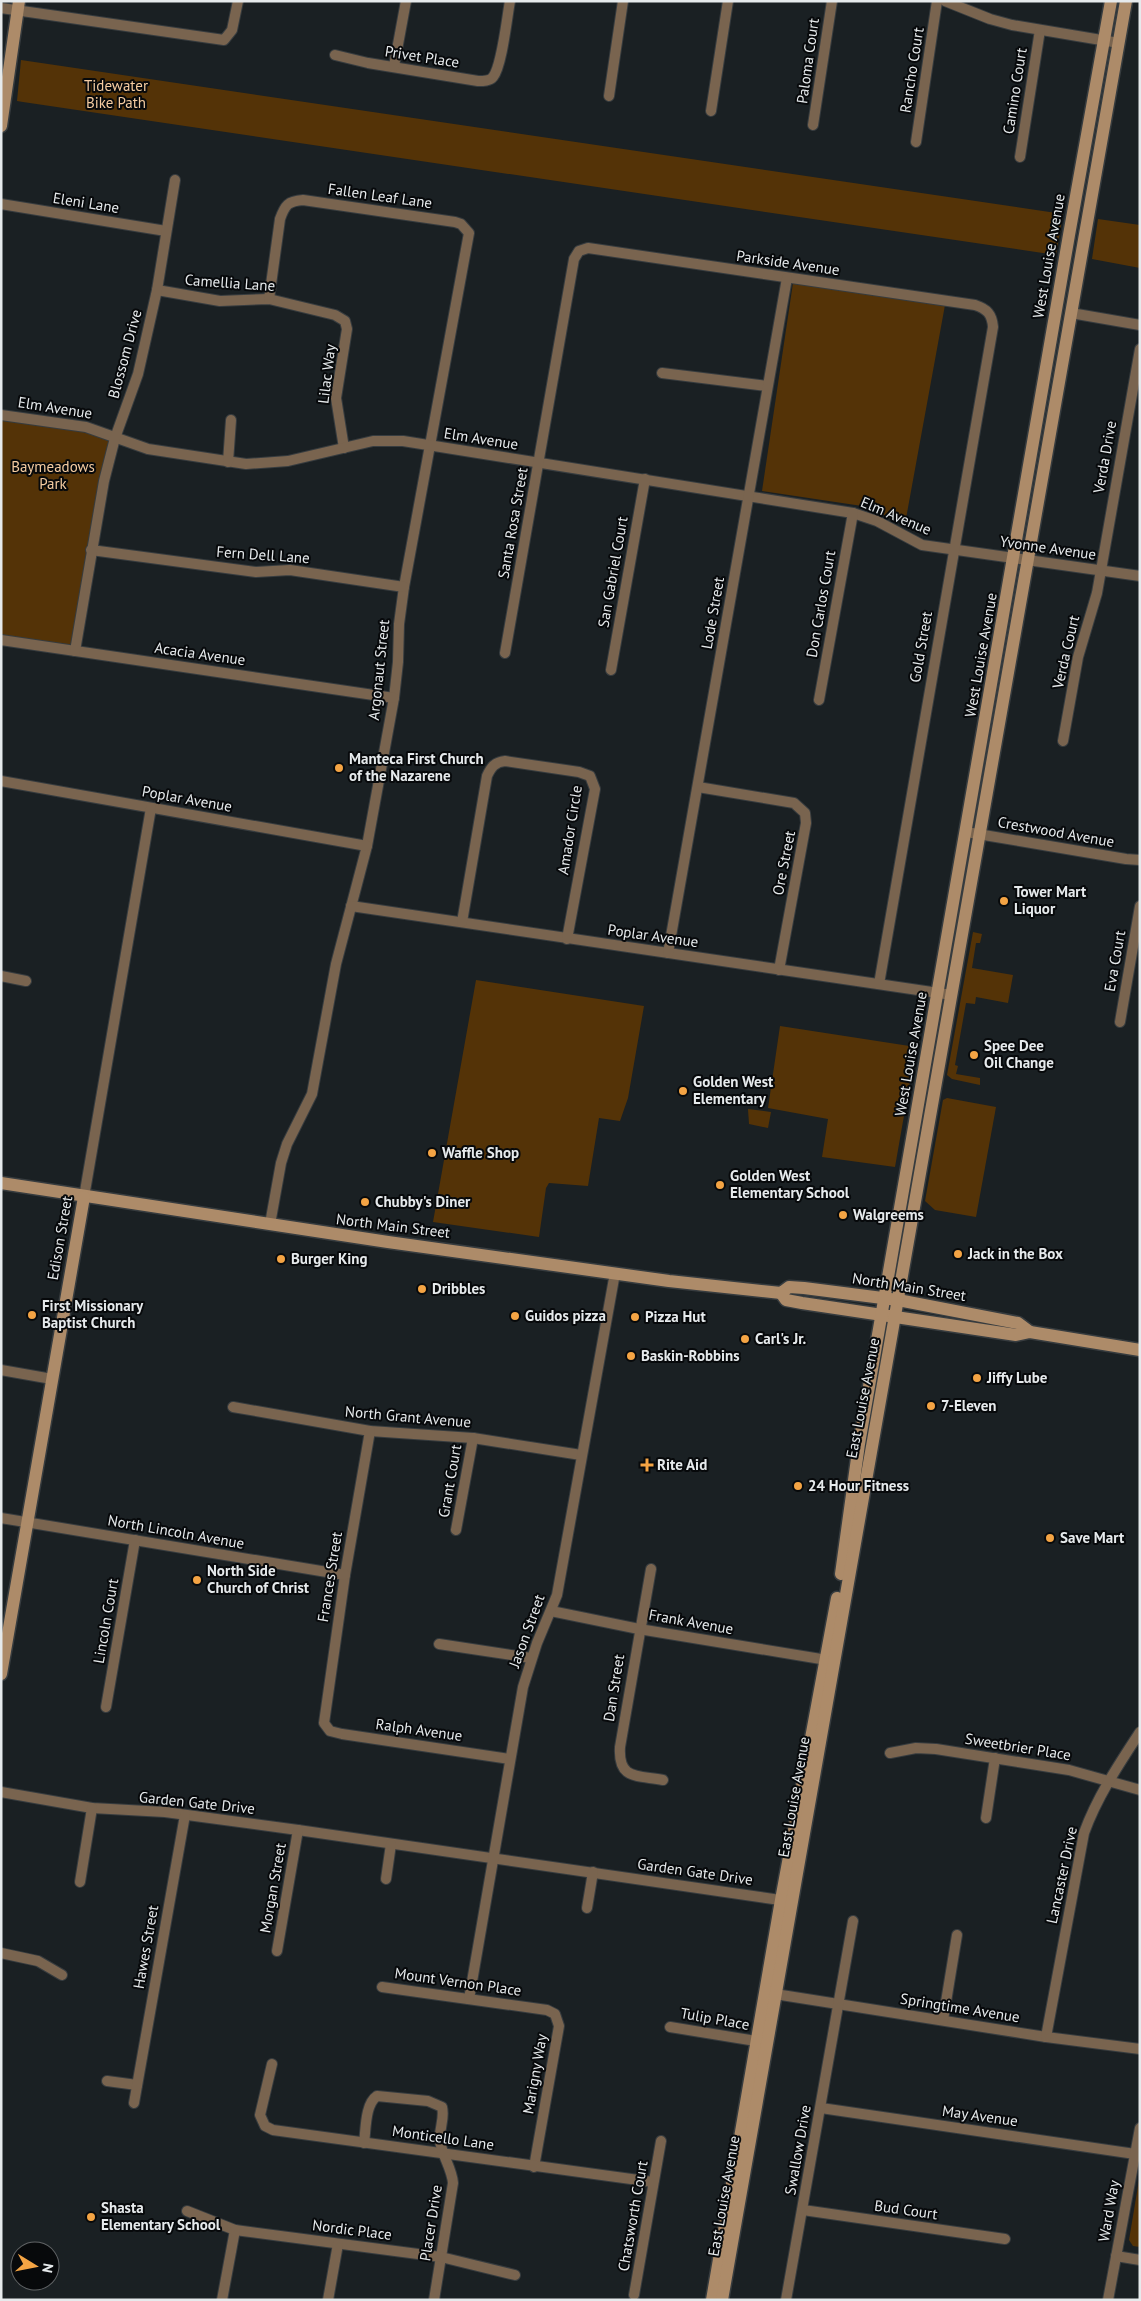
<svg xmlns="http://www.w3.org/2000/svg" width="1141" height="2301" viewBox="0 0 1141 2301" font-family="'PT Sans',sans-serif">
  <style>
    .green { fill: #543307 }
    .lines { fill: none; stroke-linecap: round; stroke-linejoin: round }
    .street-casing { stroke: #373c3f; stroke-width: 12 }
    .secondary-casing { stroke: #373c3f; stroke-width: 15 }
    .street { stroke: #79644f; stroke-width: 10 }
    .secondary { stroke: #ad8b69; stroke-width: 12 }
    .poi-dot { fill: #f4a444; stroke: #07090b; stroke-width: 2 }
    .labels { text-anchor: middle; stroke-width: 4; stroke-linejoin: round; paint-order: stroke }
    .street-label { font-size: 15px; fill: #e6eaec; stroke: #07090b }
    .park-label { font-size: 15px; fill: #f5cca1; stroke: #07090b }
    .poi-label { font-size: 15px; font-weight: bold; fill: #e6eaec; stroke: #07090b; text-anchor: start }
  </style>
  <rect width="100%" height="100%" fill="#1a2023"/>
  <g class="green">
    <polygon points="21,60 1063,214 1056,255 23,102 17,101"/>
    <polygon points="1098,219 1140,225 1140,268 1092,259"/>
    <polygon points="793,283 945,305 905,524 862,506 762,491"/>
    <polygon points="1,415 115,438 75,651 1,640"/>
    <polygon points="973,932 982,934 980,943 976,943 972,968 1013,975 1008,1003 976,997 975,1004 966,1003 955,1065 958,1066 956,1074 980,1078 980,1085 952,1079 947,1075"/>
    <polygon points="476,980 644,1006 628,1098 620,1121 599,1118 588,1186 549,1183 546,1188 539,1237 433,1222"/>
    <polygon points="780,1026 916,1047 895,1167 822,1157 828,1119 768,1108"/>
    <polygon points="947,1098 996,1107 976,1217 935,1210 925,1201 943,1100"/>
    <polygon points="748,1109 771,1112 768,1128 749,1124"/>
    <polygon points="1140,2174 1140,2247 1133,2246 1129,2240"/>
  </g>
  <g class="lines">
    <g class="street-casing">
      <g id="street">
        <polyline points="945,1 990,19 1012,25 1119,43"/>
        <polyline points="1,8 224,40 232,30 238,1"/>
        <path d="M335 55 368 63 478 81C483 81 490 81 493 77 502 66 507 17 510 1"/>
        <polyline points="394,66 406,1"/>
        <polyline points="609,96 623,1"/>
        <polyline points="711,111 728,1"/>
        <polyline points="813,125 832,1"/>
        <polyline points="916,142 937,1"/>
        <polyline points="1020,157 1040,30"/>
        <polyline points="1,204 166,231"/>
        <polyline points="157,290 220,301 269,299 335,315 345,321 347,329 336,398 344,448"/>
        <path d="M269 299 280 219C285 205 288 201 303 200L455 222 461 224 469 233 404 587 399 624 398 662 394 698 367 846 336 964 312 1094 287 1144 281 1163 270 1224"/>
        <polyline points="1071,313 1140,325"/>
        <polyline points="662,373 767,386"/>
        <polyline points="1,415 86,427 148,449 246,464 288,461 373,441 403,441 853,513 877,521 922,545 1140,576"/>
        <polyline points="228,462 231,420"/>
        <polyline points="91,550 256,572 290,570 404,587"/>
        <polyline points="1,640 394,698"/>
        <polyline points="75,651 104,481 115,438 138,374 157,290 175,180"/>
        <path d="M505 653 574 259 579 251 588 248 975 305C987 309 992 314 993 327L879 984"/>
        <polyline points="611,670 645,479"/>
        <polyline points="819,700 853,513"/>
        <polyline points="1063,741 1078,657 1097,593 1140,349"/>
        <polyline points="1,781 367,846"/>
        <polyline points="698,787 794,803 805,813 806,823 779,970"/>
        <polyline points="972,833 1126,859 1140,860"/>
        <polyline points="351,906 952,995"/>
        <path d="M462 922 487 776C491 767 495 762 505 761L579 772 590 776 595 789 567 939"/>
        <polyline points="668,953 787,278"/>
        <polyline points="1,976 26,981"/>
        <polyline points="1120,1022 1140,906"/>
        <polyline points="84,1197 151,808"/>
        <polyline points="1,1370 52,1379"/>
        <polyline points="233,1407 370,1431 473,1438 581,1455"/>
        <polyline points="370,1431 345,1575 324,1723 330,1731 342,1734 510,1759"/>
        <polyline points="1,1518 345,1575"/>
        <polyline points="456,1530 473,1438"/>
        <path d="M651 1569 620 1747C618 1780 637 1775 663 1780"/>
        <polyline points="551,1611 639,1629 833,1661"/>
        <polyline points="439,1644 531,1658"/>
        <polyline points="106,1707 135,1540"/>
        <polyline points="890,1753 916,1748 936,1749 1069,1770 1140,1790"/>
        <polyline points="1,1792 92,1808 165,1812 298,1830 787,1901"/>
        <polyline points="986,1818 995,1758"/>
        <polyline points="386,1879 391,1844"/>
        <polyline points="80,1882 92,1808"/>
        <polyline points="587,1908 593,1872"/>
        <polyline points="277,1951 298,1830"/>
        <polyline points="1,1953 38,1961 62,1975"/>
        <polyline points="382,1987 547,2010 555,2014 559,2026 534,2167"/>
        <polyline points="775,1994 1046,2037 1140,2049"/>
        <polyline points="469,1999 523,1687 537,1643 557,1595 615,1273"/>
        <polyline points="943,2020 957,1935"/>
        <polyline points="670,2027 756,2041"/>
        <path d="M1046 2037 1084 1833C1097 1797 1119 1764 1140 1732"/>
        <polyline points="272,2064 260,2115 265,2126 273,2130 653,2182"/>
        <polyline points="107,2081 137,2085"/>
        <polyline points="134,2103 185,1815"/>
        <polyline points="821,2108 1135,2154"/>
        <path d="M364 2143C366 2129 365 2104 377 2096L428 2101 442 2107C445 2119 439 2128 440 2140 441 2154 452 2168 453 2183L434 2300"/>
        <polyline points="803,2210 1005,2239"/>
        <polyline points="187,2211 235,2230 441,2257 515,2275"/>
        <polyline points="1116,2256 1140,2260"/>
        <polyline points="634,2295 661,2141"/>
        <polyline points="222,2300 235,2230"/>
        <polyline points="328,2300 338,2244"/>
        <polyline points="786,2300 853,1921"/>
        <polyline points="1108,2300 1140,2128"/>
      </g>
    </g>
    <g class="secondary-casing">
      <g id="secondary">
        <polyline points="1,126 19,1"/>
        <polyline points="1,1183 388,1242 669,1281 781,1293 789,1287 804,1288 898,1300 1018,1323 1030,1332"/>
        <polyline points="781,1293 786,1300 802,1303 1016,1335 1030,1332 1140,1350"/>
        <polyline points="841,1574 859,1444 1069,235 1111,1"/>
        <polyline points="1,1674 84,1197"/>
        <polyline points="712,2300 781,1900 837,1598"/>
        <polyline points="722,2300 1126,1"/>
      </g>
    </g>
    <use href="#street" class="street"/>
    <use href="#secondary" class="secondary"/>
  </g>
  <g class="poi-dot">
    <circle cx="339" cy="768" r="5"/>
    <circle cx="1004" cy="901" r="5"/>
    <circle cx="974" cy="1055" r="5"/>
    <circle cx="683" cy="1091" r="5"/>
    <circle cx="432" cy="1153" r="5"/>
    <circle cx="720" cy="1185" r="5"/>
    <circle cx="365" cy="1202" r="5"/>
    <circle cx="843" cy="1215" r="5"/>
    <circle cx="958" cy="1254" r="5"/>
    <circle cx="281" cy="1259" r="5"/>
    <circle cx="422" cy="1289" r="5"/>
    <circle cx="32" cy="1315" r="5"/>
    <circle cx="515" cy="1316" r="5"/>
    <circle cx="635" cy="1317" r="5"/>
    <circle cx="745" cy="1339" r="5"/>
    <circle cx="631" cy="1356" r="5"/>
    <circle cx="977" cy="1378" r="5"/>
    <circle cx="931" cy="1406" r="5"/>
    <path d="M644.5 1457.5h5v5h5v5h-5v5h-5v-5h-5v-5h5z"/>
    <circle cx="798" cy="1486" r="5"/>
    <circle cx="1050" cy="1538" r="5"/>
    <circle cx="197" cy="1580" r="5"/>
    <circle cx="91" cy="2217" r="5"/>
  </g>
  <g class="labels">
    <g class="street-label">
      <text transform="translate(422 57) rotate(9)" y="5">Privet Place</text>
      <text transform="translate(808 61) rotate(-82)" y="5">Paloma Court</text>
      <text transform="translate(912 70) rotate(-81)" y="5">Rancho Court</text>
      <text transform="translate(1015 91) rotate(-81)" y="5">Camino Court</text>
      <text transform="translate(380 196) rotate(8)" y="5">Fallen Leaf Lane</text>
      <text transform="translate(86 203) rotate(9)" y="5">Eleni Lane</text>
      <text transform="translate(1049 256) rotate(-80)" y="5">West Louise Avenue</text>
      <text transform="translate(788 263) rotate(8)" y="5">Parkside Avenue</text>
      <text transform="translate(230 283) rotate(4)" y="5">Camellia Lane</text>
      <text transform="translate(125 354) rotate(-75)" y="5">Blossom Drive</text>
      <text transform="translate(327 374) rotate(-83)" y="5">Lilac Way</text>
      <text transform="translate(55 408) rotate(9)" y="5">Elm Avenue</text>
      <text transform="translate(481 439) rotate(9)" y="5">Elm Avenue</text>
      <text transform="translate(1105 457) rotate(-80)" y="5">Verda Drive</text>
      <text transform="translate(896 516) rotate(23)" y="5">Elm Avenue</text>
      <text transform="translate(513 523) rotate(-80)" y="5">Santa Rosa Street</text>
      <text transform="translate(1048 548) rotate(8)" y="5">Yvonne Avenue</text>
      <text transform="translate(263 555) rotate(4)" y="5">Fern Dell Lane</text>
      <text transform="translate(613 572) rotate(-80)" y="5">San Gabriel Court</text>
      <text transform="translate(821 604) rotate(-80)" y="5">Don Carlos Court</text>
      <text transform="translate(713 613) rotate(-80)" y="5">Lode Street</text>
      <text transform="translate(921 647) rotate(-80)" y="5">Gold Street</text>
      <text transform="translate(1066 652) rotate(-77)" y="5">Verda Court</text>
      <text transform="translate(200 654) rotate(8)" y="5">Acacia Avenue</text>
      <text transform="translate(981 655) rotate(-80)" y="5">West Louise Avenue</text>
      <text transform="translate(379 670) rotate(-84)" y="5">Argonaut Street</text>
      <text transform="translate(187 799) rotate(10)" y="5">Poplar Avenue</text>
      <text transform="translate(570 830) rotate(-81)" y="5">Amador Circle</text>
      <text transform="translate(1056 832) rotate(10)" y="5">Crestwood Avenue</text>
      <text transform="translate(784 863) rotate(-79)" y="5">Ore Street</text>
      <text transform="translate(653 936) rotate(8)" y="5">Poplar Avenue</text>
      <text transform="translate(1115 961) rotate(-80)" y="5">Eva Court</text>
      <text transform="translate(911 1054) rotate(-80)" y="5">West Louise Avenue</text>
      <text transform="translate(393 1226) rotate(7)" y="5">North Main Street</text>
      <text transform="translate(60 1238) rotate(-80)" y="5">Edison Street</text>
      <text transform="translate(909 1287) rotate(9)" y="5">North Main Street</text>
      <text transform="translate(863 1398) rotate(-79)" y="5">East Louise Avenue</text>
      <text transform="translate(408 1417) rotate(5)" y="5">North Grant Avenue</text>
      <text transform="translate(450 1481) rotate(-80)" y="5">Grant Court</text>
      <text transform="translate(176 1532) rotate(10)" y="5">North Lincoln Avenue</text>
      <text transform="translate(330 1577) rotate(-81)" y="5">Frances Street</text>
      <text transform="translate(106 1621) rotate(-80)" y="5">Lincoln Court</text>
      <text transform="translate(691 1622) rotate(10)" y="5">Frank Avenue</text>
      <text transform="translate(527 1631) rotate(-70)" y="5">Jason Street</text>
      <text transform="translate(614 1688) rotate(-81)" y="5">Dan Street</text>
      <text transform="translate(419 1730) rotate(8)" y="5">Ralph Avenue</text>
      <text transform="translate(1018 1747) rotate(9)" y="5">Sweetbrier Place</text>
      <text transform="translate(794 1797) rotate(-80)" y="5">East Louise Avenue</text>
      <text transform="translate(197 1803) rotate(6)" y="5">Garden Gate Drive</text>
      <text transform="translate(695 1872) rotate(8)" y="5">Garden Gate Drive</text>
      <text transform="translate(1062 1875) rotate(-78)" y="5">Lancaster Drive</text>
      <text transform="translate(273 1888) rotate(-80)" y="5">Morgan Street</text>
      <text transform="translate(146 1947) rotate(-80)" y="5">Hawes Street</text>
      <text transform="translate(458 1982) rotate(8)" y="5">Mount Vernon Place</text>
      <text transform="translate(960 2008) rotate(9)" y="5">Springtime Avenue</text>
      <text transform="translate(715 2019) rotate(10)" y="5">Tulip Place</text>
      <text transform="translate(535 2074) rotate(-80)" y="5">Marigny Way</text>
      <text transform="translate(980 2116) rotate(8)" y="5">May Avenue</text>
      <text transform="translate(443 2138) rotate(8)" y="5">Monticello Lane</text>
      <text transform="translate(798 2150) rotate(-80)" y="5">Swallow Drive</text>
      <text transform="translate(724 2196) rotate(-80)" y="5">East Louise Avenue</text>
      <text transform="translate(906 2210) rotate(8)" y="5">Bud Court</text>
      <text transform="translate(1109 2211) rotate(-80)" y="5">Ward Way</text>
      <text transform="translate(633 2216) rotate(-80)" y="5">Chatsworth Court</text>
      <text transform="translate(431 2223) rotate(-81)" y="5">Placer Drive</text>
      <text transform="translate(352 2230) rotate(7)" y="5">Nordic Place</text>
    </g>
    <g class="park-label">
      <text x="116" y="91">Tidewater<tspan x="116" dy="17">Bike Path</tspan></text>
      <text x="53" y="472">Baymeadows<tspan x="53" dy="17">Park</tspan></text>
    </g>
    <g class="poi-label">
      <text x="349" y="764">Manteca First Church<tspan x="349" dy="17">of the Nazarene</tspan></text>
      <text x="1014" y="897">Tower Mart<tspan x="1014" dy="17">Liquor</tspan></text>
      <text x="984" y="1051">Spee Dee<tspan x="984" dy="17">Oil Change</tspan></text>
      <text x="693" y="1087">Golden West<tspan x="693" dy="17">Elementary</tspan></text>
      <text x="442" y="1158">Waffle Shop</text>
      <text x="730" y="1181">Golden West<tspan x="730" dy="17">Elementary School</tspan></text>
      <text x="375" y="1207">Chubby's Diner</text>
      <text x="853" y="1220">Walgreems</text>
      <text x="968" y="1259">Jack in the Box</text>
      <text x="291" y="1264">Burger King</text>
      <text x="432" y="1294">Dribbles</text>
      <text x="42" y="1311">First Missionary<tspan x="42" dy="17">Baptist Church</tspan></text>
      <text x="525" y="1321">Guidos pizza</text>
      <text x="645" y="1322">Pizza Hut</text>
      <text x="755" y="1344">Carl's Jr.</text>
      <text x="641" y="1361">Baskin-Robbins</text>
      <text x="987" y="1383">Jiffy Lube</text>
      <text x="941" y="1411">7-Eleven</text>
      <text x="657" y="1470">Rite Aid</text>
      <text x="808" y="1491">24 Hour Fitness</text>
      <text x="1060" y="1543">Save Mart</text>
      <text x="207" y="1576">North Side<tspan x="207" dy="17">Church of Christ</tspan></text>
      <text x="101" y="2213">Shasta<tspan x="101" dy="17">Elementary School</tspan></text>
    </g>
  </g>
  <rect width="1141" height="2301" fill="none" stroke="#e6eaec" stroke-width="5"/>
  <g transform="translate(35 2266) rotate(100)"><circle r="24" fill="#07090b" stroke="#606365"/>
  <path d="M0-4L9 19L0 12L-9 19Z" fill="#f4a444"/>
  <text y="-8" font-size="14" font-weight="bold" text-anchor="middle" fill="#e6eaec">N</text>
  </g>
</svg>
